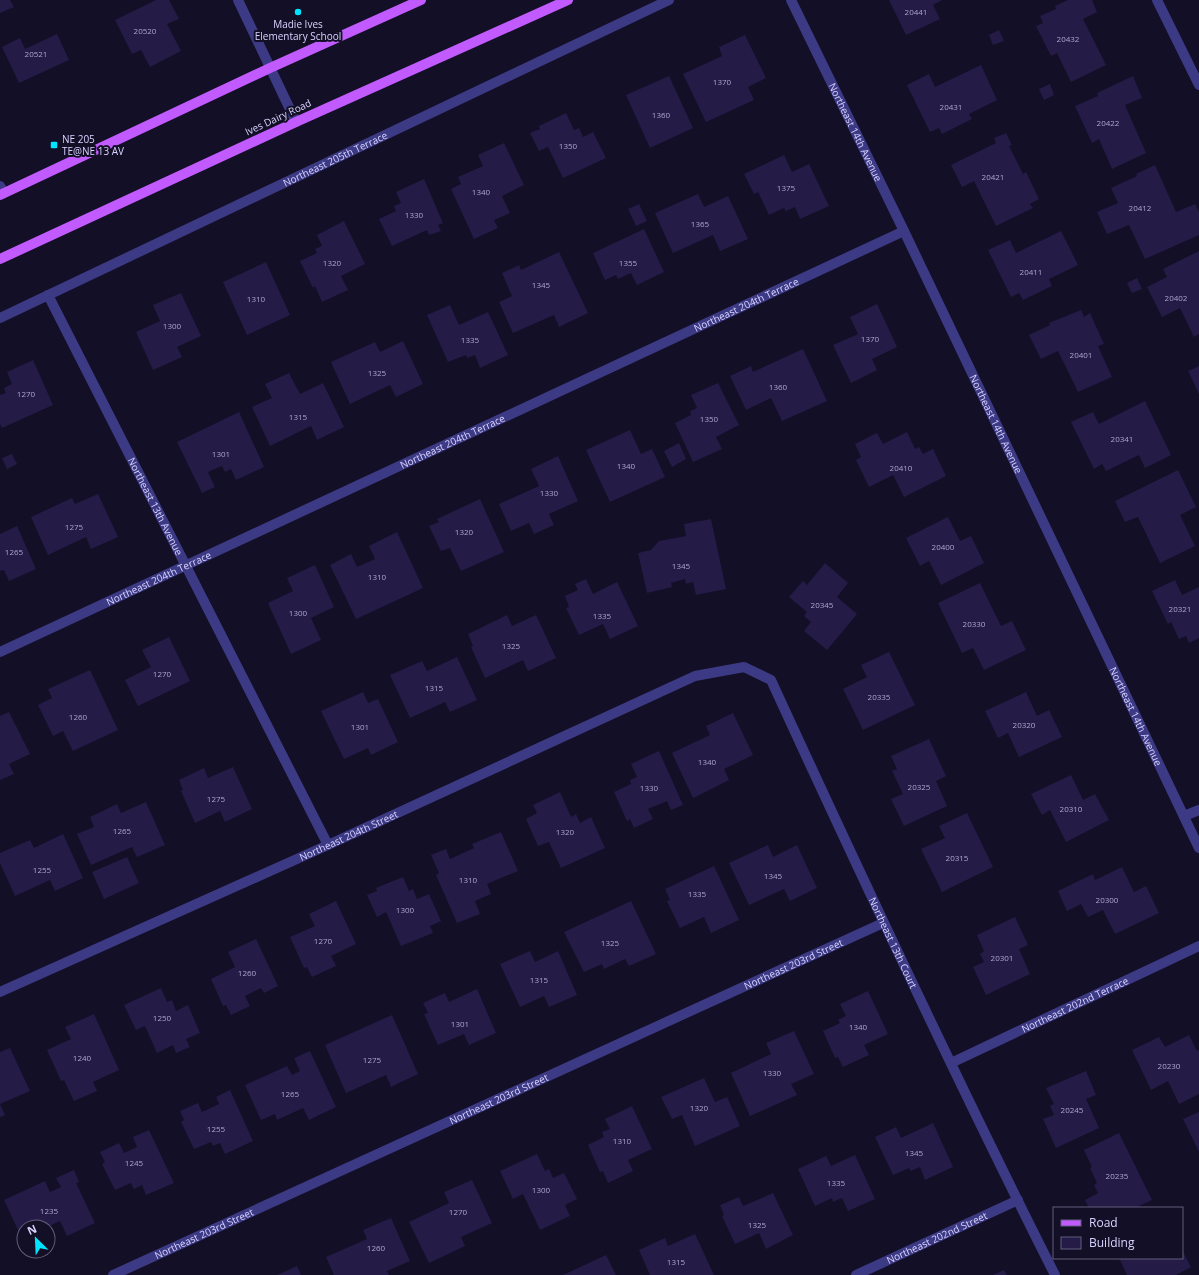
<svg xmlns="http://www.w3.org/2000/svg" width="1199" height="1275" viewBox="0 0 1199 1275" font-family="'Open Sans',sans-serif">
  <style>
    .building { fill: #241b47 }
    .lines { fill: none; stroke-linecap: round; stroke-linejoin: round }
    .street { stroke: #3d3a85; stroke-width: 10 }
    .primary { stroke: #c25bff; stroke-width: 10 }
    .poi-dot { fill: #00e5ff; stroke: #130f26; stroke-width: 1.5 }
    .labels { text-anchor: middle; stroke-width: 4; stroke-linejoin: round; paint-order: stroke }
    .number-label { font-size: 8px; fill: #aca6d1 }
    .poi-label { font-size: 10px; fill: #d9d4ff; stroke: #130f26 }
    .street-label { font-size: 10px; fill: #d9d4ff; stroke: #130f26 }
  </style>
  <rect width="100%" height="100%" fill="#130f26"/>
  <g class="building">
    <polygon points="0,0 10,0 14,7 0,13"/>
    <polygon points="156,0 169,0 179,19 167,24 181,51 150,67 141,50 132,54 115,20"/>
    <polygon points="889,0 942,0 933,5 940,19 906,35"/>
    <polygon points="1068,0 1092,0 1097,12 1083,19 1106,65 1071,82 1057,53 1051,56 1036,26 1043,23 1040,16 1056,9 1055,6"/>
    <polygon points="999,30 1004,41 993,45 989,35"/>
    <polygon points="57,34 69,60 19,83 2,47 20,38 25,49"/>
    <polygon points="745,35 766,78 748,87 754,100 706,122 683,74 722,56 719,47"/>
    <polygon points="981,65 997,100 969,114 972,119 942,134 939,128 930,132 907,85 929,74 935,87"/>
    <polygon points="669,76 693,128 650,148 626,95"/>
    <polygon points="1133,76 1142,98 1125,105 1146,153 1112,169 1099,139 1092,143 1075,106 1098,96 1097,93"/>
    <polygon points="1050,84 1054,95 1044,100 1039,89"/>
    <polygon points="566,113 574,130 579,128 583,137 593,132 606,158 563,178 548,147 539,151 530,133 540,129 539,126"/>
    <polygon points="1006,133 1012,145 1009,146 1023,174 1026,172 1039,199 1030,204 1033,208 996,226 974,181 962,187 951,165 996,143 994,138"/>
    <polygon points="504,143 524,185 502,196 510,213 494,220 498,228 474,239 451,189 461,184 458,177 483,166 478,155"/>
    <polygon points="784,155 792,172 809,164 829,206 800,219 795,207 786,211 784,208 769,215 758,192 754,194 744,174"/>
    <polygon points="1155,165 1176,212 1195,204 1199,212 1199,235 1145,259 1129,225 1107,234 1097,212 1118,203 1111,188 1137,176 1136,174"/>
    <polygon points="424,179 443,223 438,225 441,231 429,235 427,230 392,246 379,219 396,211 394,206 401,203 396,192"/>
    <polygon points="698,194 704,207 728,196 748,239 720,251 713,235 673,253 655,213"/>
    <polygon points="639,204 647,221 636,226 628,209"/>
    <polygon points="344,221 365,264 341,276 348,290 322,302 315,286 313,288 300,261 317,253 315,249 322,246 317,235"/>
    <polygon points="644,229 664,272 637,285 631,273 618,279 616,275 605,280 593,253"/>
    <polygon points="1061,231 1078,265 1049,279 1052,286 1023,300 1019,293 1011,297 988,250 1010,240 1016,253"/>
    <polygon points="1199,251 1199,334 1194,337 1180,308 1162,317 1147,287 1167,277 1163,269"/>
    <polygon points="559,252 588,313 559,327 554,315 513,333 499,302 512,296 502,273 519,265 521,270"/>
    <polygon points="266,262 290,315 247,335 223,282"/>
    <polygon points="1137,278 1142,289 1132,293 1127,283"/>
    <polygon points="181,293 201,336 177,347 182,357 153,370 136,332 160,321 153,305"/>
    <polygon points="877,304 897,347 872,359 877,370 851,383 833,345 858,334 850,317"/>
    <polygon points="450,305 459,325 488,312 508,355 480,368 475,355 467,358 466,355 448,362 427,315"/>
    <polygon points="1081,310 1084,317 1090,313 1104,344 1098,346 1112,377 1078,392 1058,351 1041,359 1029,335 1050,325 1049,323"/>
    <polygon points="403,341 423,384 396,397 390,385 350,404 331,362 375,342 380,352"/>
    <polygon points="803,349 827,401 782,421 771,398 746,410 730,376 751,366 753,372"/>
    <polygon points="33,360 53,405 2,428 0,424 0,395 6,393 4,388 12,384 7,372"/>
    <polygon points="1199,366 1199,394 1188,371"/>
    <polygon points="289,373 300,394 323,383 344,427 317,440 311,426 270,446 252,407 272,398 265,384"/>
    <polygon points="718,383 739,425 716,437 722,449 693,462 675,423 691,415 690,411 697,408 691,395"/>
    <polygon points="1145,401 1171,455 1145,468 1139,455 1106,471 1102,464 1094,469 1071,422 1093,412 1099,424"/>
    <polygon points="239,412 264,467 236,480 231,469 225,472 222,466 208,472 215,487 202,493 177,442"/>
    <polygon points="630,430 641,454 652,449 665,477 610,502 586,450"/>
    <polygon points="907,432 915,449 919,447 923,454 933,449 946,476 904,497 893,475 869,487 856,460 861,457 855,444 877,433 883,444"/>
    <polygon points="679,443 686,459 672,467 664,451"/>
    <polygon points="12,454 17,464 7,469 2,458"/>
    <polygon points="558,456 578,501 549,514 554,525 534,534 529,523 511,531 499,504 539,486 531,469"/>
    <polygon points="1178,470 1196,507 1180,515 1195,546 1160,563 1138,517 1125,522 1115,501"/>
    <polygon points="98,494 118,537 91,549 86,537 48,555 31,517 72,498 75,504"/>
    <polygon points="480,499 504,552 461,571 450,548 441,551 429,526 439,522 437,519"/>
    <polygon points="948,517 960,541 971,536 984,563 941,585 929,561 920,566 906,538"/>
    <polygon points="711,519 726,589 696,595 693,582 686,584 685,579 671,583 672,587 647,593 638,553 651,550 659,541 686,536 684,524"/>
    <polygon points="17,526 36,569 9,581 4,570 0,571 0,534"/>
    <polygon points="397,532 423,588 356,619 330,565 351,554 357,567 375,559 369,546"/>
    <polygon points="825,563 848,583 837,597 857,614 827,650 804,631 811,622 804,616 807,612 789,597 803,581 807,585"/>
    <polygon points="315,565 334,607 311,618 321,640 291,654 268,603 293,591 287,578"/>
    <polygon points="586,579 593,594 617,582 638,626 610,639 603,624 579,635 566,608 569,607 565,596 578,590 575,584"/>
    <polygon points="1175,580 1182,595 1199,587 1199,638 1189,643 1186,636 1179,639 1171,622 1168,624 1152,591"/>
    <polygon points="980,583 1001,626 1012,621 1026,650 984,670 973,648 962,653 938,603"/>
    <polygon points="507,615 512,626 536,615 556,658 528,671 523,660 485,678 471,647 473,646 468,634"/>
    <polygon points="169,637 190,681 138,706 125,680 151,667 142,650"/>
    <polygon points="889,652 915,705 863,730 843,689 867,677 861,665"/>
    <polygon points="457,657 477,700 450,712 445,702 410,718 390,675 422,661 427,671"/>
    <polygon points="90,670 118,730 73,751 63,731 53,736 38,705 52,698 48,689"/>
    <polygon points="363,692 368,703 378,699 398,742 371,755 368,748 344,759 321,711"/>
    <polygon points="1026,692 1037,716 1049,710 1062,737 1019,757 1008,733 998,738 985,711"/>
    <polygon points="9,712 30,754 9,764 14,774 0,780 0,716"/>
    <polygon points="733,713 753,755 724,769 729,780 693,798 672,753 710,735 706,726"/>
    <polygon points="929,739 946,776 936,781 947,806 904,826 891,799 903,794 892,771 897,769 891,756"/>
    <polygon points="659,751 683,805 671,810 667,801 648,809 653,819 634,828 630,819 627,821 614,792 631,784 630,780 637,777 631,764"/>
    <polygon points="233,767 252,809 225,822 220,811 195,823 181,791 183,790 179,780 204,768 208,778"/>
    <polygon points="1071,775 1083,800 1095,794 1109,820 1066,842 1050,810 1042,815 1031,794"/>
    <polygon points="560,792 571,817 576,814 580,823 591,817 605,848 561,868 549,842 538,846 526,819 537,813 533,805"/>
    <polygon points="146,802 165,845 137,857 132,847 91,865 77,834 94,827 90,817 117,804 121,813"/>
    <polygon points="967,813 993,867 942,892 921,849 945,838 939,826"/>
    <polygon points="501,832 518,871 487,884 491,894 475,901 480,914 457,923 436,875 439,873 431,855 446,849 450,859 474,848 472,844"/>
    <polygon points="63,834 83,878 55,891 50,880 15,896 0,863 0,853 30,840 34,848"/>
    <polygon points="768,845 773,857 797,845 817,888 790,901 784,889 749,905 729,863"/>
    <polygon points="127,857 139,883 104,899 92,872"/>
    <polygon points="714,866 739,920 711,933 704,917 680,928 667,901 670,900 665,889"/>
    <polygon points="1122,867 1134,892 1146,886 1159,913 1115,934 1103,910 1088,917 1081,904 1067,911 1058,891 1093,874 1095,880"/>
    <polygon points="403,877 409,891 413,889 417,899 429,894 441,921 430,926 433,933 401,946 386,912 377,917 367,895 377,891 376,888"/>
    <polygon points="336,901 356,944 331,956 336,966 312,977 307,967 304,968 290,937 315,926 309,914"/>
    <polygon points="631,901 656,954 629,966 625,959 604,969 602,964 584,972 564,932"/>
    <polygon points="1015,917 1028,945 1019,949 1030,974 986,995 973,967 984,962 980,954 984,951 977,935"/>
    <polygon points="256,939 278,986 264,993 261,988 245,996 250,1006 231,1015 226,1005 223,1006 211,979 235,967 228,952"/>
    <polygon points="530,951 535,962 558,951 577,995 549,1007 544,996 520,1007 500,964"/>
    <polygon points="161,988 167,1002 172,1000 176,1011 188,1005 200,1033 186,1039 190,1047 176,1053 173,1045 157,1053 145,1026 136,1030 124,1005"/>
    <polygon points="477,989 496,1033 469,1045 464,1034 438,1045 424,1014 428,1013 423,1003 445,993 449,1002"/>
    <polygon points="868,991 888,1034 864,1045 869,1055 843,1067 838,1057 835,1058 823,1031 840,1023 838,1020 846,1016 840,1004"/>
    <polygon points="94,1014 119,1070 93,1082 97,1091 74,1101 64,1080 61,1081 47,1050 71,1039 65,1027"/>
    <polygon points="392,1015 418,1074 391,1087 386,1075 346,1093 325,1045"/>
    <polygon points="794,1031 814,1074 791,1084 797,1095 750,1116 731,1073 771,1054 766,1043"/>
    <polygon points="1189,1035 1197,1051 1199,1050 1199,1094 1179,1104 1168,1081 1151,1090 1132,1050 1159,1037 1165,1047"/>
    <polygon points="10,1048 30,1091 0,1104 5,1115 0,1117 0,1052"/>
    <polygon points="310,1051 336,1107 309,1120 303,1108 277,1120 275,1114 261,1120 245,1085 287,1066 292,1075 300,1071 294,1058"/>
    <polygon points="1086,1071 1096,1095 1086,1099 1099,1128 1056,1148 1043,1119 1054,1115 1050,1106 1054,1104 1046,1088"/>
    <polygon points="704,1078 715,1102 727,1097 740,1126 695,1146 682,1115 672,1119 661,1097"/>
    <polygon points="230,1090 253,1141 225,1154 220,1143 213,1146 211,1142 194,1149 181,1122 184,1120 180,1111 198,1103 202,1112 219,1104 216,1097"/>
    <polygon points="632,1106 652,1149 628,1160 633,1171 608,1183 603,1171 600,1172 588,1145 604,1137 602,1132 610,1129 605,1119"/>
    <polygon points="1199,1112 1199,1152 1183,1119"/>
    <polygon points="933,1123 953,1167 925,1180 920,1167 911,1171 909,1168 893,1175 875,1137 896,1127 901,1138"/>
    <polygon points="149,1130 174,1183 146,1195 142,1185 134,1189 131,1183 115,1190 102,1164 105,1162 100,1152 119,1143 124,1153 137,1147 133,1137"/>
    <polygon points="1119,1133 1152,1200 1135,1208 1089,1208 1085,1200 1098,1193 1094,1185 1097,1183 1090,1168 1092,1167 1084,1150"/>
    <polygon points="537,1154 545,1171 549,1169 553,1178 564,1173 577,1199 565,1205 570,1216 540,1230 523,1194 513,1199 500,1171"/>
    <polygon points="855,1155 875,1199 848,1211 842,1198 833,1202 832,1198 815,1206 798,1169 826,1156 831,1166"/>
    <polygon points="74,1170 79,1182 76,1183 95,1223 67,1236 60,1221 47,1227 24,1227 24,1243 4,1200 45,1181 50,1192 61,1187 56,1178"/>
    <polygon points="472,1180 492,1223 461,1237 465,1246 429,1263 409,1222 449,1203 444,1192"/>
    <polygon points="773,1193 793,1235 766,1249 759,1233 735,1244 722,1216 724,1215 720,1205 739,1197 743,1206"/>
    <polygon points="391,1218 410,1261 387,1271 389,1275 334,1275 326,1257 367,1239 363,1230"/>
    <polygon points="695,1234 714,1275 650,1275 639,1250 665,1238 668,1246"/>
    <polygon points="1182,1250 1191,1267 1176,1275 1127,1275 1119,1258 1182,1258"/>
    <polygon points="606,1255 616,1275 563,1275"/>
    <polygon points="297,1266 301,1275 277,1275"/>
    <polygon points="1004,1270 1007,1275 993,1275"/>
  </g>
  <g class="lines">
    <g class="street">
      <polyline points="238,0 296,122"/>
      <path id="s1" d="M791 0 904 231 1199 848"/>
      <polyline points="1157,0 1199,85"/>
      <polyline points="0,186 4,193"/>
      <path id="s2" d="M48 295 328 845"/>
      <path id="s3" d="M0 318 669 0"/>
      <path id="s4" d="M0 652 904 231"/>
      <polyline points="1184,816 1199,810"/>
      <path id="s5" d="M0 992 328 845 695 676 744 667 771 680C863 880 956 1079 1055 1275"/>
      <path id="s6" d="M951 1063 1199 946"/>
      <path id="s7" d="M113 1275 883 923"/>
      <path id="s8" d="M856 1275 1018 1200"/>
    </g>
    <g class="primary">
      <polyline points="0,195 270,68 421,0"/>
      <polyline points="0,259 296,122 568,0"/>
    </g>
  </g>
  <g class="poi-dot">
    <circle cx="298" cy="12" r="4"/>
    <rect x="50" y="141" width="8" height="8" rx="2"/>
  </g>
  <g class="labels">
    <g class="number-label">
      <text x="916" y="15">20441</text>
      <text x="145" y="34">20520</text>
      <text x="1068" y="42">20432</text>
      <text x="36" y="57">20521</text>
      <text x="722" y="85">1370</text>
      <text x="951" y="110">20431</text>
      <text x="661" y="118">1360</text>
      <text x="1108" y="126">20422</text>
      <text x="568" y="149">1350</text>
      <text x="993" y="180">20421</text>
      <text x="786" y="191">1375</text>
      <text x="481" y="195">1340</text>
      <text x="1140" y="211">20412</text>
      <text x="414" y="218">1330</text>
      <text x="700" y="227">1365</text>
      <text x="332" y="266">1320</text>
      <text x="628" y="266">1355</text>
      <text x="1031" y="275">20411</text>
      <text x="541" y="288">1345</text>
      <text x="1176" y="301">20402</text>
      <text x="256" y="302">1310</text>
      <text x="172" y="329">1300</text>
      <text x="870" y="342">1370</text>
      <text x="470" y="343">1335</text>
      <text x="1081" y="358">20401</text>
      <text x="377" y="376">1325</text>
      <text x="778" y="390">1360</text>
      <text x="26" y="397">1270</text>
      <text x="298" y="420">1315</text>
      <text x="709" y="422">1350</text>
      <text x="1122" y="442">20341</text>
      <text x="221" y="457">1301</text>
      <text x="626" y="469">1340</text>
      <text x="901" y="471">20410</text>
      <text x="549" y="496">1330</text>
      <text x="74" y="530">1275</text>
      <text x="464" y="535">1320</text>
      <text x="943" y="550">20400</text>
      <text x="14" y="555">1265</text>
      <text x="681" y="569">1345</text>
      <text x="377" y="580">1310</text>
      <text x="822" y="608">20345</text>
      <text x="1180" y="612">20321</text>
      <text x="298" y="616">1300</text>
      <text x="602" y="619">1335</text>
      <text x="974" y="627">20330</text>
      <text x="511" y="649">1325</text>
      <text x="162" y="677">1270</text>
      <text x="434" y="691">1315</text>
      <text x="879" y="700">20335</text>
      <text x="78" y="720">1260</text>
      <text x="1024" y="728">20320</text>
      <text x="360" y="730">1301</text>
      <text x="707" y="765">1340</text>
      <text x="919" y="790">20325</text>
      <text x="649" y="791">1330</text>
      <text x="216" y="802">1275</text>
      <text x="1071" y="812">20310</text>
      <text x="122" y="834">1265</text>
      <text x="565" y="835">1320</text>
      <text x="957" y="861">20315</text>
      <text x="42" y="873">1255</text>
      <text x="773" y="879">1345</text>
      <text x="468" y="883">1310</text>
      <text x="697" y="897">1335</text>
      <text x="1107" y="903">20300</text>
      <text x="405" y="913">1300</text>
      <text x="323" y="944">1270</text>
      <text x="610" y="946">1325</text>
      <text x="1002" y="961">20301</text>
      <text x="247" y="976">1260</text>
      <text x="539" y="983">1315</text>
      <text x="162" y="1021">1250</text>
      <text x="460" y="1027">1301</text>
      <text x="858" y="1030">1340</text>
      <text x="82" y="1061">1240</text>
      <text x="372" y="1063">1275</text>
      <text x="1169" y="1069">20230</text>
      <text x="772" y="1076">1330</text>
      <text x="290" y="1097">1265</text>
      <text x="699" y="1111">1320</text>
      <text x="1072" y="1113">20245</text>
      <text x="216" y="1132">1255</text>
      <text x="622" y="1144">1310</text>
      <text x="914" y="1156">1345</text>
      <text x="134" y="1166">1245</text>
      <text x="1117" y="1179">20235</text>
      <text x="836" y="1186">1335</text>
      <text x="541" y="1193">1300</text>
      <text x="49" y="1214">1235</text>
      <text x="458" y="1215">1270</text>
      <text x="757" y="1228">1325</text>
      <text x="376" y="1251">1260</text>
      <text x="676" y="1265">1315</text>
    </g>
    <g class="poi-label">
      <text x="298" y="28">Madie Ives<tspan x="298" dy="12">Elementary School</tspan></text>
      <text x="62" y="143" text-anchor="start">NE 205<tspan x="62" dy="12">TE@NE 13 AV</tspan></text>
    </g>
    <g class="street-label">
      <text transform="translate(278 117) rotate(-25)" y="4">Ives Dairy Road</text>
      <text dy="4" stroke="none"><textPath href="#s1" startOffset="147">Northeast 14th Avenue</textPath></text>
      <text dy="4" stroke="none"><textPath href="#s3" startOffset="371">Northeast 205th Terrace</textPath></text>
      <text dy="4" stroke="none"><textPath href="#s4" startOffset="823">Northeast 204th Terrace</textPath></text>
      <text dy="4" stroke="none"><textPath href="#s1" startOffset="471">Northeast 14th Avenue</textPath></text>
      <text dy="4" stroke="none"><textPath href="#s4" startOffset="499">Northeast 204th Terrace</textPath></text>
      <text dy="4" stroke="none"><textPath href="#s2" startOffset="237">Northeast 13th Avenue</textPath></text>
      <text dy="4" stroke="none"><textPath href="#s4" startOffset="175">Northeast 204th Terrace</textPath></text>
      <text dy="4" stroke="none"><textPath href="#s1" startOffset="795">Northeast 14th Avenue</textPath></text>
      <text dy="4" stroke="none"><textPath href="#s5" startOffset="382">Northeast 204th Street</textPath></text>
      <text dy="4" stroke="none"><textPath href="#s5" startOffset="1133">Northeast 13th Court</textPath></text>
      <text dy="4" stroke="none"><textPath href="#s7" startOffset="748">Northeast 203rd Street</textPath></text>
      <text dy="4" stroke="none"><textPath href="#s6" startOffset="137">Northeast 202nd Terrace</textPath></text>
      <text dy="4" stroke="none"><textPath href="#s7" startOffset="424">Northeast 203rd Street</textPath></text>
      <text dy="4" stroke="none"><textPath href="#s7" startOffset="100">Northeast 203rd Street</textPath></text>
      <text dy="4" stroke="none"><textPath href="#s8" startOffset="89">Northeast 202nd Street</textPath></text>
    </g>
  </g>
  <rect x="1053" y="1207" width="130" height="52" fill="#130f26" stroke="#625e7d"/>
  <rect x="1061" y="1220" width="20" height="6" fill="#c25bff" stroke="#625e7d"/>
  <text x="1089" y="1227" font-size="12" fill="#d9d4ff">Road</text>
  <rect x="1061" y="1237" width="20" height="12" fill="#241b47" stroke="#625e7d"/>
  <text x="1089" y="1247" font-size="12" fill="#d9d4ff">Building</text>
  <g transform="translate(36 1239) rotate(336)"><circle r="19" fill="#130f26" stroke="#625e7d"/>
  <path d="M0-3L7 15L0 10L-7 15Z" fill="#00e5ff"/>
  <text y="-6" font-size="11" font-weight="bold" text-anchor="middle" fill="#d9d4ff">N</text>
  </g>
</svg>
